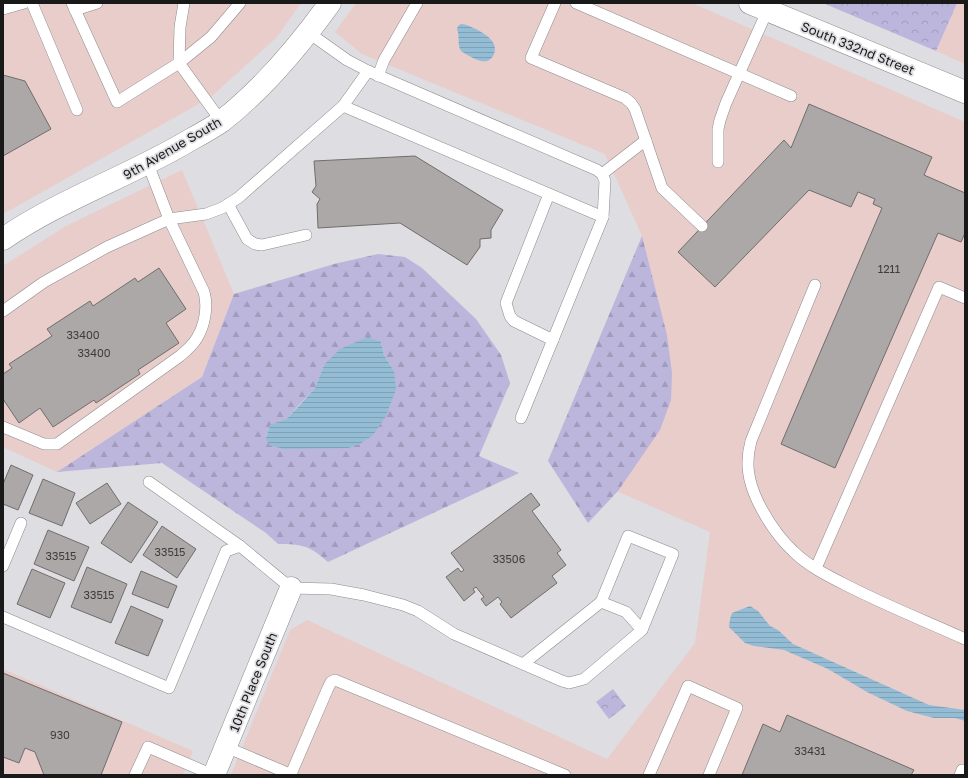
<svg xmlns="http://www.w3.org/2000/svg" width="968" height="778" viewBox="0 0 968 778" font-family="'Golos Text',sans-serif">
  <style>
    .commercial { fill: #e8cdcb }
    .forest { fill: url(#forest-firs); fill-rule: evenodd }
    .park { fill: url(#park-crowns) }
    .water { fill: url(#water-rules) }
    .building { fill: #aca8a7; stroke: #706d6c }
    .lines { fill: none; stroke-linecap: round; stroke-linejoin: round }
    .service-casing { stroke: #8b8b8e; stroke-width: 12 }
    .minor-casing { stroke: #8b8b8e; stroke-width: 23 }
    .service { stroke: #fff; stroke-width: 11 }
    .minor { stroke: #fff; stroke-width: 22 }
    .labels { text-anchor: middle; stroke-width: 3.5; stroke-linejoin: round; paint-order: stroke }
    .number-label { font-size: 11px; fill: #3e3d3d }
    .street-label { font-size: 13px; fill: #19191a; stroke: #dedde1 }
  </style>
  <defs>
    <pattern id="forest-firs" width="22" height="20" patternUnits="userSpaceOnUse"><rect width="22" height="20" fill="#bcb5dc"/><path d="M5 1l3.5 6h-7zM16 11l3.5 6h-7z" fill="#a19bbc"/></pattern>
    <pattern id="park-crowns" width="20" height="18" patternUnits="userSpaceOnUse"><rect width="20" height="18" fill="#bcb5dc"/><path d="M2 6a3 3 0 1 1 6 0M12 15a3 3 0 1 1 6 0" fill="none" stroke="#a19bbc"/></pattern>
    <pattern id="water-rules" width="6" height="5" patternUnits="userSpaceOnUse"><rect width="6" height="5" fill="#94bcd5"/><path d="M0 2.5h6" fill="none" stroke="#7fa1b6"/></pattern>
  </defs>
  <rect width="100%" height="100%" fill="#dedde1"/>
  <g class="commercial">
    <polygon points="3,3 301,3 277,37 211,97 3,214"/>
    <polygon points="356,3 692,3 965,122 965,775 231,775 290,630 307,620 607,759 695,643 710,532 548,461 642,236 605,154 362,54 335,32"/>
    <polygon points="957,3 965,3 965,64 936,51"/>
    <polygon points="182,170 234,294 202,377 57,472 3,447 3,266 66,226"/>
    <polygon points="3,669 193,751 183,775 3,775"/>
  </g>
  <g class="forest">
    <polygon points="642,236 667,335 672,373 671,400 660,430 618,491 588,523 548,461"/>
    <path d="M378 254 405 257 422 268 476 319 501 355 510 383 479 456 519 473 328 562C310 546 303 544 278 544L266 533 162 463 57 472 202 377 234 294 334 264ZM381 342 384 355 394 371 266 437 270 426 286 419 315 388 324 365Z"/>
  </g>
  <g class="park">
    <polygon points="823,3 957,3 936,51"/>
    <polygon points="613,689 626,706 609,719 596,702"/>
  </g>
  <g class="water">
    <path d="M461 24C466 24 471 27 476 29 485 34 499 42 494 54 493 57 490 60 487 61 480 63 467 55 461 51 457 45 460 36 457 29L458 26Z"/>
    <polygon points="368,337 381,342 384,355 394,371 396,389 386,416 373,435 360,444 348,448 284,449 269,445 266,438 270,425 286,419 299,406 315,388 324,365 340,349"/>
    <polygon points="750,606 758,611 770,626 778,630 793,644 929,705 965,710 965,721 955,718 934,718 907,711 867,692 828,669 784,650 754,646 745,643 729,627 730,619 732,613"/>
  </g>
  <g class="building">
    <polygon points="3,75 25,81 51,129 3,156"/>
    <polygon points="809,104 932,157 924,175 965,193 965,233 961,242 938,233 835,468 781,444 882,208 873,204 875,199 858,192 851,207 809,190 715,287 678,252 784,140 791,148"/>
    <polygon points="415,156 503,210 491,230 491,238 480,239 480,247 467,265 400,223 318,228 317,204 320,199 312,192 316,186 314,161"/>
    <polygon points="159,268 186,309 166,323 179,343 138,370 140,374 96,403 94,400 53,427 40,408 19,423 3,399 3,374 12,368 9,364 52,336 47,329 90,301 93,306 135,278 138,282"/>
    <polygon points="11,465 33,475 18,510 3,504 3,484"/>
    <polygon points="43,479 75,493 62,526 29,513"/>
    <polygon points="107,483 121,504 90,524 76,503"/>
    <polygon points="531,493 540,505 532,511 561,550 557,553 566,565 552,576 557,583 511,618 500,604 502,602 498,597 486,606 481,599 484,597 476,587 473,589 475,592 464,601 446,577 458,568 461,572 464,570 451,553"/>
    <polygon points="128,502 158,522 131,563 101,543"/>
    <polygon points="162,526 196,549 177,578 143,555"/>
    <polygon points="48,530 89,547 74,581 34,564"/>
    <polygon points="87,567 127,584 111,623 71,607"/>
    <polygon points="32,569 65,583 50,618 17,604"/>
    <polygon points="141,571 177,586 168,608 132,594"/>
    <polygon points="131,606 163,620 148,656 115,643"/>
    <polygon points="3,673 122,722 101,775 44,775 35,752 25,748 19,763 3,757"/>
    <polygon points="787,715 914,770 911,775 742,775 763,724 780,732"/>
  </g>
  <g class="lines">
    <g class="service-casing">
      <g id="service">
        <polyline points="32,3 77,110"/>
        <polyline points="72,3 117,102 179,63 221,121"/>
        <polyline points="555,3 531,58 625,98 631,103 635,109 662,188 702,226"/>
        <polyline points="576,3 791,96"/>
        <polyline points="3,9 24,3"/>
        <polyline points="75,10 97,3"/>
        <polyline points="309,33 347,60 368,71 597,170 602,174 605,181 603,217 521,418"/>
        <polyline points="179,63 211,37 240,3"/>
        <polyline points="179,63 180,27 184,3"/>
        <polyline points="378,76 384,60 417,3"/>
        <polyline points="343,106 603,217"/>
        <polyline points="718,162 718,129 720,120 726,103 769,7"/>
        <polyline points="602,174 646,140"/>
        <polyline points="549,194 506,303 510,316 514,321 553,340"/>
        <polyline points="228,204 247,239 255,244 262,245 306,235"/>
        <path d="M815 285 751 441C745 463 748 481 758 502 767 520 778 537 793 551 808 566 828 576 846 585 885 605 925 621 965 639"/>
        <polyline points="3,311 44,282 107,247 169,219 206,214 222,208 238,198 343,106 368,71"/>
        <path d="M3 427 44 444H57L180 356C186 351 193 345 197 338 205 325 208 306 204 292L169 219 148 164"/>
        <polyline points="149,482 240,546"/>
        <polyline points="3,566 21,523"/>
        <polyline points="816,568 939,287 965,298"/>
        <polyline points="601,602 626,612 642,630"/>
        <polyline points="3,617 169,688 226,551 240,546 291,588 331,589 364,595 403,605 418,611 454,634 562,681 569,683 584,679 642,630 673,554 628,536 601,602 523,664"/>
        <polyline points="226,747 292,775"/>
        <polyline points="291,774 328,688 331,682 335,680 565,775"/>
        <polyline points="135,775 148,747 213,775"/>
        <polyline points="649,775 688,686 737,708 709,775"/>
        <polyline points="960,775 962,770 965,771"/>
      </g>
    </g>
    <g class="minor-casing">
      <g id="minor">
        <polyline points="750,3 965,92"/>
        <path d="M3 239C61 199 130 176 190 140 201 134 212 128 222 121 264 88 299 46 330 3"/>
        <polyline points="214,775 291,588"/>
      </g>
    </g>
    <use href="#service" class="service"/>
    <use href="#minor" class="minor"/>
  </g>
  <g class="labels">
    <g class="number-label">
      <text x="889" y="273">1211</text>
      <text x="83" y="339">33400</text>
      <text x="94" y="357">33400</text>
      <text x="170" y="556">33515</text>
      <text x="61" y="560">33515</text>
      <text x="509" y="563">33506</text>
      <text x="99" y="599">33515</text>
      <text x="60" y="739">930</text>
      <text x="810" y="755">33431</text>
    </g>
    <g class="street-label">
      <text transform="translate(858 48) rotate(22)" y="5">South 332nd Street</text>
      <text transform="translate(172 148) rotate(-30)" y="5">9th Avenue South</text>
      <text transform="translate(253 682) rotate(-68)" y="5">10th Place South</text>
    </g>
  </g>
  <rect width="968" height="778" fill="none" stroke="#19191a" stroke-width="8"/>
</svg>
